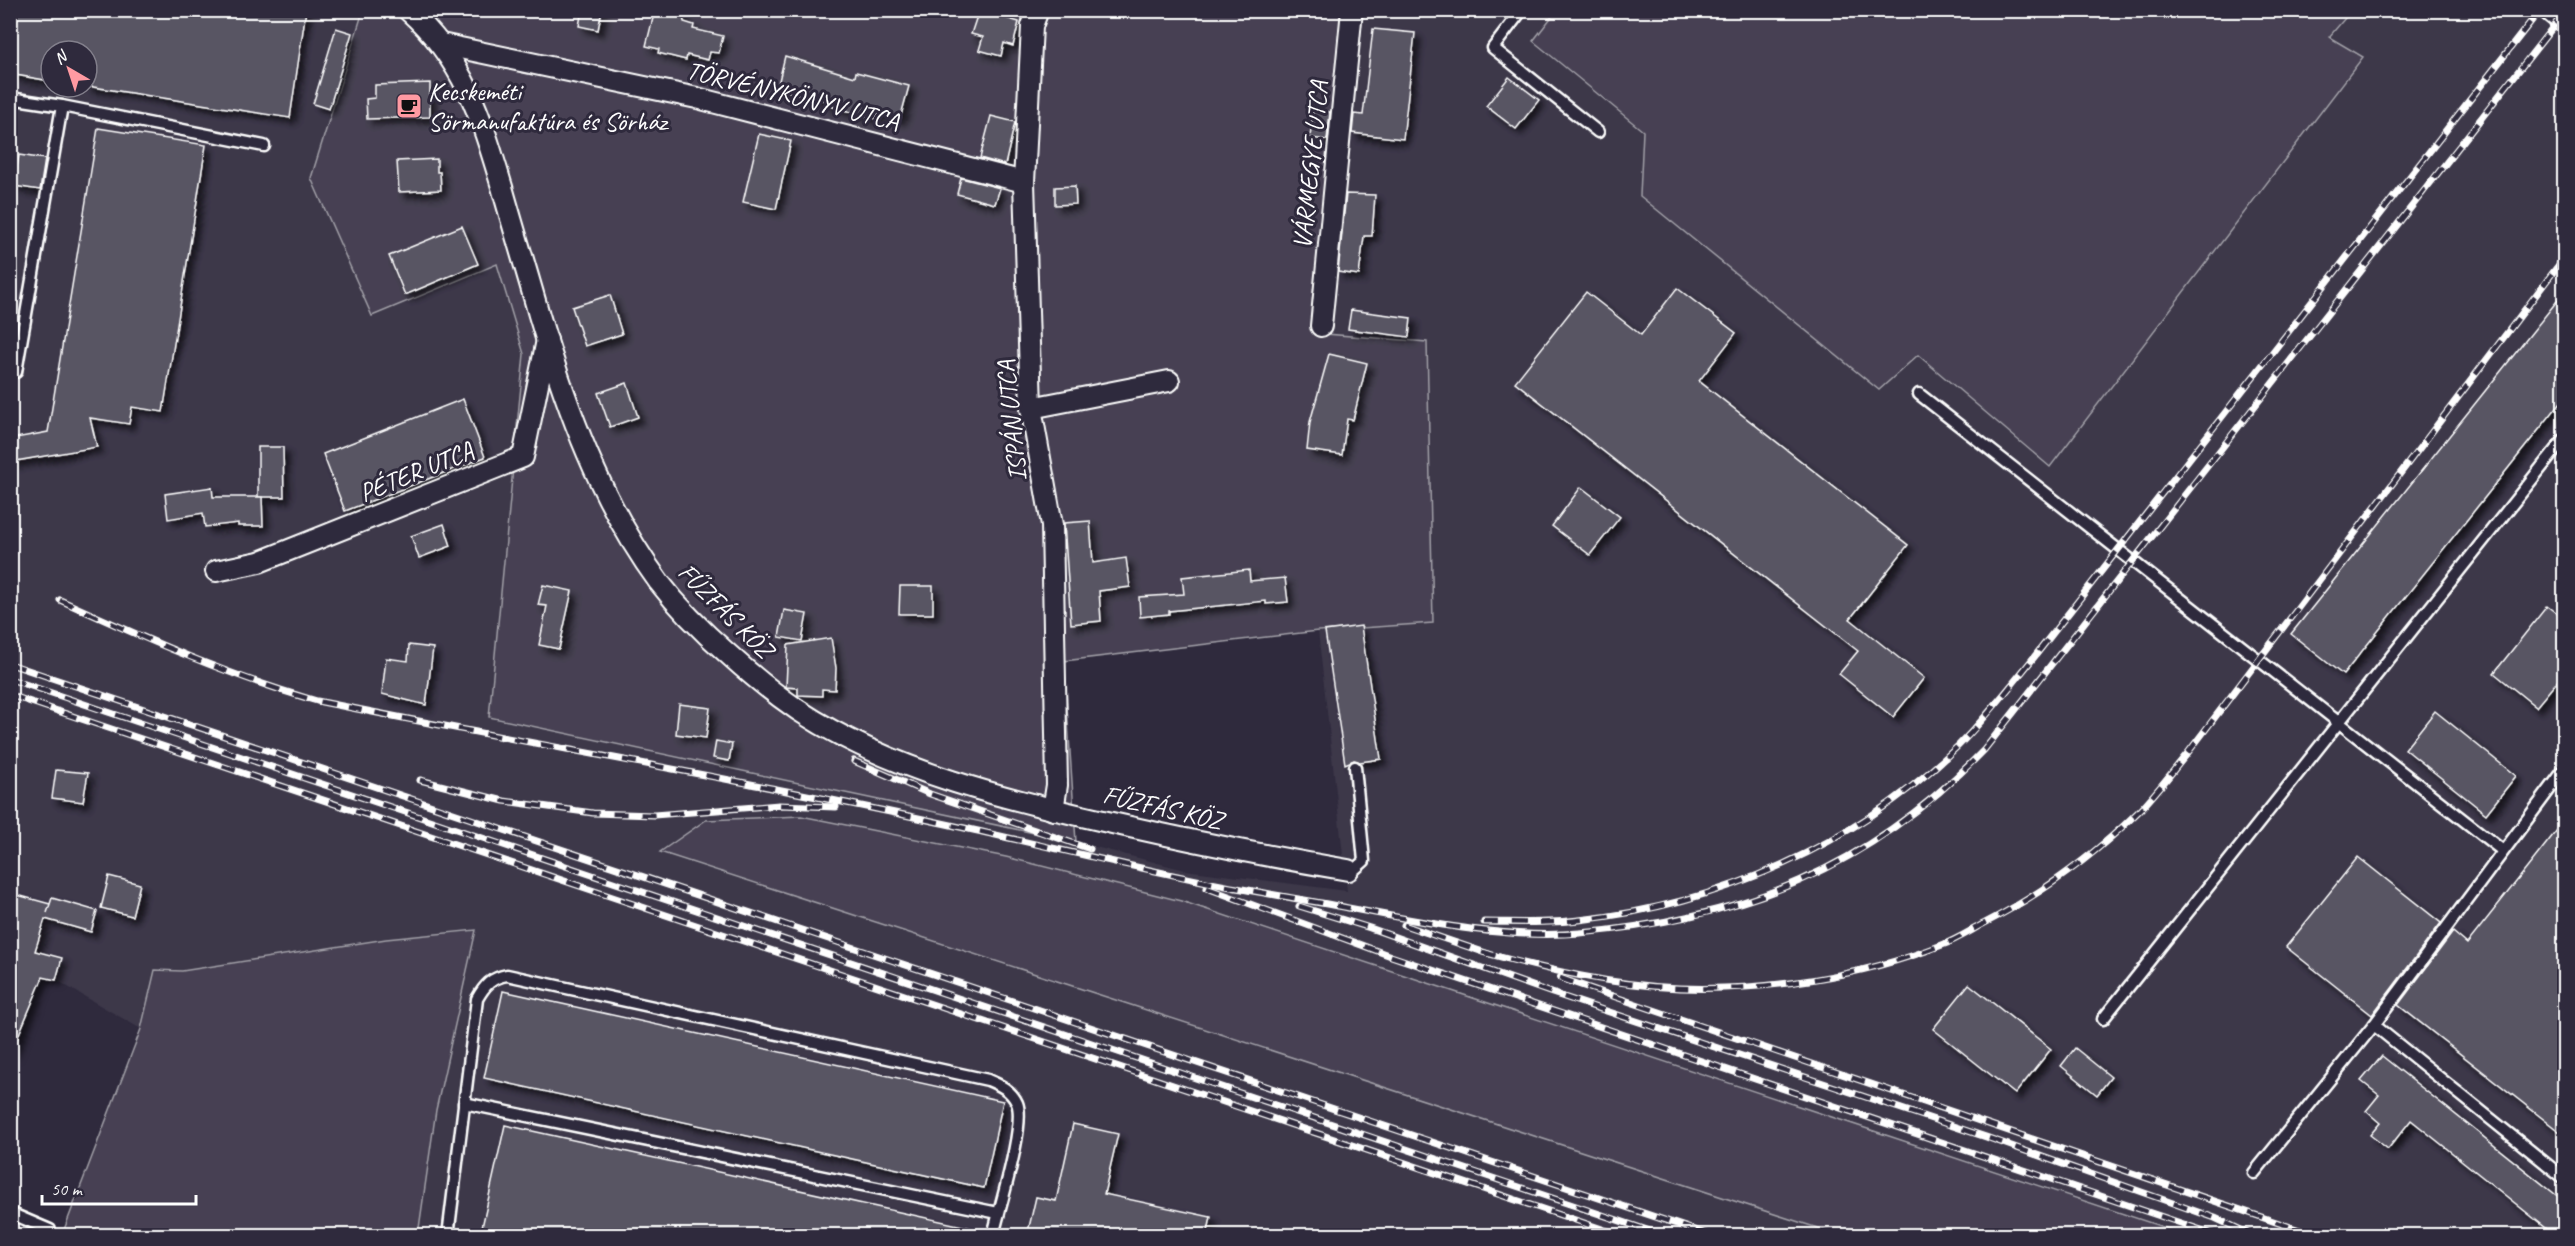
<svg xmlns="http://www.w3.org/2000/svg" width="2575" height="1246" viewBox="0 0 2575 1246" font-family="Caveat,sans-serif">
  <style>
    .built { fill: #3c3749; fill-rule: evenodd }
    .green { fill: #464152; stroke: #a2a0a8; stroke-width: 1.5 }
    .building { fill: #595564; stroke: #fff; stroke-width: 1.5; filter: url(#shadow) }
    .lines { fill: none; stroke-linecap: round; stroke-linejoin: round }
    .lane-casing { stroke: #fff; stroke-width: 15 }
    .street-casing { stroke: #fff; stroke-width: 24 }
    .lane { stroke: #2f2a3d; stroke-width: 10 }
    .street { stroke: #2f2a3d; stroke-width: 20 }
    .rail-casing { stroke: #fff; stroke-width: 7 }
    .rail { stroke: #2f2a3d; stroke-width: 4.5; stroke-dasharray: 14; stroke-linecap: butt }
    .labels { text-anchor: middle; stroke-width: 6; stroke-linejoin: round; paint-order: stroke }
    .poi-label { font-size: 26px; fill: #fff; stroke: #2f2a3d; text-anchor: start }
    .street-label { font-size: 26px; fill: #fff; stroke: #2f2a3d }
  </style>
  <defs>
    <filter id="shadow"><feDropShadow dx="5.5" dy="5.5" stdDeviation="3" flood-color="#0009"/></filter>
  </defs>
  <rect width="100%" height="100%" fill="#2f2a3d"/>
  <filter id="ink" filterUnits="userSpaceOnUse"><feTurbulence type="fractalNoise" baseFrequency=".0167" numOctaves="2"/><feDisplacementMap in="SourceGraphic" scale="12" xChannelSelector="R" yChannelSelector="G"/><feConvolveMatrix kernelMatrix="1 2 1 2 8 2 1 2 1" color-interpolation-filters="sRGB"/></filter>
  <g filter="url(#ink)">
    <path class="built" d="M10 11H363L311 178 372 315 498 264 524 354 489 717 1076 842 1185 870 1347 891 1318 631 1433 623 1313 334 1341 11H1557L1534 41 1643 131 1640 196 1879 389 1918 355 2050 467 2363 57 2328 37 2351 11H2564V1235H2187L1181 901 1006 857 878 831 661 852 1839 1235H62L141 1029 56 980 11 968ZM51 51H87V87H51Z"/>
    <g class="green">
      <polygon points="1557,10 2351,11 2329,37 2363,57 2050,467 1918,355 1879,390 1640,196 1643,131 1533,41"/>
      <polygon points="363,11 1341,11 1313,333 1427,342 1433,623 1318,631 1064,661 1076,842 489,717 524,354 497,264 372,316 311,178"/>
      <polygon points="801,816 1006,857 1181,901 2187,1235 1839,1235 660,852 706,820"/>
      <polygon points="476,930 436,1110 418,1235 62,1235 141,1029 155,970 182,971 386,939"/>
    </g>
    <g class="building">
      <polygon points="10,10 306,10 290,118 87,86 87,51 51,51 51,81 10,74"/>
      <polygon points="582,10 602,10 598,30 579,26"/>
      <polygon points="655,10 682,10 684,22 694,25 693,29 723,36 719,53 710,52 708,60 687,55 686,60 658,53 659,49 646,46"/>
      <polygon points="979,10 1019,22 1013,46 1004,43 1001,56 979,50 983,37 971,34"/>
      <polygon points="336,28 352,33 329,109 313,104"/>
      <polygon points="1373,29 1415,33 1403,139 1352,133 1354,114 1363,115"/>
      <polygon points="785,56 855,77 856,72 909,86 900,119 878,113 876,119 826,105 827,101 777,89"/>
      <polygon points="1509,77 1539,100 1516,129 1486,106"/>
      <polygon points="430,83 430,117 367,119 366,99 375,98 375,85"/>
      <polygon points="1313,111 1330,112 1327,140 1310,138"/>
      <polygon points="991,116 1015,122 1005,165 980,158"/>
      <polygon points="98,128 206,145 163,412 132,407 129,424 90,418 97,447 10,462 10,439 48,432"/>
      <polygon points="759,134 791,141 776,209 743,202"/>
      <polygon points="19,155 45,159 40,190 14,186"/>
      <polygon points="437,159 437,172 440,172 441,190 399,192 397,161"/>
      <polygon points="961,178 1000,188 995,204 957,194"/>
      <polygon points="1075,186 1076,204 1055,205 1055,187"/>
      <polygon points="1346,194 1375,195 1372,236 1364,236 1359,275 1338,272"/>
      <polygon points="462,226 478,264 405,295 389,256"/>
      <polygon points="1677,288 1736,333 1699,381 1908,545 1850,619 1924,678 1893,717 1839,674 1858,651 1515,382 1586,292 1641,335"/>
      <polygon points="2565,291 2565,397 2343,675 2291,634"/>
      <polygon points="610,295 622,334 585,346 572,307"/>
      <polygon points="1351,310 1411,318 1409,337 1348,329"/>
      <polygon points="1329,354 1367,363 1353,420 1347,419 1342,455 1307,450 1310,422"/>
      <polygon points="627,383 638,417 610,427 598,393"/>
      <polygon points="463,399 485,457 345,511 323,454"/>
      <polygon points="258,447 283,447 284,497 258,497"/>
      <polygon points="212,487 213,497 262,497 263,526 238,526 238,523 205,527 203,513 168,519 165,494"/>
      <polygon points="1581,487 1620,517 1590,555 1552,526"/>
      <polygon points="1090,521 1093,563 1126,558 1130,587 1099,591 1101,621 1071,624 1064,523"/>
      <polygon points="444,524 451,546 419,558 411,536"/>
      <polygon points="1249,570 1250,581 1285,578 1288,602 1266,604 1266,601 1169,611 1169,614 1140,617 1139,597 1184,594 1182,577"/>
      <polygon points="543,585 572,591 559,649 539,645 547,606 538,605"/>
      <polygon points="900,586 933,586 933,614 899,614"/>
      <polygon points="2547,606 2565,620 2565,672 2536,707 2494,673"/>
      <polygon points="784,610 807,614 802,641 779,637"/>
      <polygon points="1361,626 1381,759 1360,762 1354,760 1345,764 1325,631"/>
      <polygon points="831,638 836,668 835,690 822,689 822,696 798,695 798,688 786,687 788,645"/>
      <polygon points="409,645 433,648 426,705 382,694 386,658 408,661"/>
      <polygon points="679,704 710,708 706,738 676,734"/>
      <polygon points="2435,711 2516,776 2486,814 2405,749"/>
      <polygon points="716,741 732,744 729,761 713,758"/>
      <polygon points="56,770 88,773 83,802 52,798"/>
      <polygon points="2565,820 2565,1136 2398,1005 2453,932 2467,944"/>
      <polygon points="2358,857 2441,923 2372,1015 2286,947"/>
      <polygon points="109,876 140,884 132,916 101,908"/>
      <polygon points="10,893 50,904 47,913 52,898 97,911 91,932 45,919 35,951 62,958 56,980 43,977 11,1053"/>
      <polygon points="1969,984 2051,1049 2015,1094 1933,1029"/>
      <polygon points="503,991 1003,1101 984,1188 484,1078"/>
      <polygon points="2075,1048 2111,1077 2097,1095 2061,1066"/>
      <polygon points="2382,1056 2565,1202 2565,1224 2556,1236 2411,1120 2388,1149 2370,1135 2380,1123 2366,1111 2379,1095 2361,1081"/>
      <polygon points="1073,1124 1118,1134 1104,1194 1211,1217 1207,1236 1027,1236 1036,1197 1056,1201"/>
      <polygon points="505,1125 972,1228 971,1236 480,1236"/>
    </g>
    <g class="lines">
      <g class="lane-casing">
        <g id="lane">
          <polyline points="1522,10 1493,48 1598,132"/>
          <polyline points="2541,10 2564,29"/>
          <polyline points="10,98 62,106 16,372 10,371"/>
          <polyline points="62,106 264,146"/>
          <polyline points="1919,394 2503,851"/>
          <polyline points="1348,870 1355,869 1364,861 1355,767"/>
          <polyline points="2103,1019 2564,439"/>
          <polyline points="2374,1025 2564,1178"/>
          <polyline points="464,1103 998,1213"/>
          <polyline points="2254,1173 2374,1025 2564,770"/>
          <polyline points="10,1213 50,1230 48,1236"/>
          <path d="M448 1236 477 999C485 985 491 978 507 975L988 1080C1000 1085 1011 1090 1017 1103 1026 1124 999 1209 993 1236"/>
        </g>
      </g>
      <g class="street-casing">
        <g id="street">
          <path d="M408 10C465 61 481 117 502 187 514 230 527 272 539 315 567 409 601 503 659 582 679 608 703 632 727 653 750 674 773 693 798 710 893 773 1011 800 1121 825 1196 842 1271 857 1348 870"/>
          <polyline points="1038,10 1032,26 1024,182 1031,408 1052,525 1057,785 1053,810"/>
          <polyline points="441,44 697,98 1024,182"/>
          <polyline points="1321,326 1352,10"/>
          <polyline points="1031,408 1169,381"/>
          <polyline points="216,571 259,562 523,457 547,340"/>
        </g>
      </g>
      <use href="#lane" class="lane"/>
      <use href="#street" class="street"/>
      <g class="rail-casing">
        <g id="rail">
          <polyline points="10,574 12,575"/>
          <path d="M60 600C144 638 228 676 317 701 534 745 753 781 969 829 1055 848 1140 869 1226 886 1263 893 1300 899 1338 906 1413 920 1504 940 1580 933 1745 918 1868 869 1984 750L2564 13"/>
          <polyline points="10,664 1712,1236"/>
          <polyline points="10,679 1665,1236"/>
          <polyline points="10,695 1623,1236"/>
          <polyline points="854,761 930,794 1090,849"/>
          <polyline points="420,780 504,801 593,813 654,815 779,805 836,807"/>
          <polyline points="1207,888 1391,956 2219,1236"/>
          <polyline points="1299,906 1370,928 1552,993 1986,1137 2215,1218 2254,1236"/>
          <path d="M1484 922C1515 922 1548 924 1579 920 1719 905 1857 844 1958 746 1986 718 2010 687 2035 656L2540 10"/>
          <polyline points="1404,925 1489,954"/>
          <path d="M1482 952C1547 970 1612 985 1679 988 1767 991 1860 977 1942 945 1956 940 1970 931 1983 924 2040 895 2091 858 2137 813 2155 795 2171 773 2187 754L2564 258"/>
          <polyline points="1560,978 2317,1236"/>
        </g>
      </g>
      <use href="#rail" class="rail"/>
    </g>
  </g>
  <defs>
    <g id="cafe-square" transform="scale(1.35)"><rect x="-9" y="-9" width="18" height="18" rx="4" fill="#ff9aa2" stroke="#2f2a3d"/><path d="M-5.5-4.5H6V0H3Q3 3.5 0 3.5H-2.5Q-5.5 3.5-5.5 0ZM3-3.2v2h1.7v-2ZM-6 4.5H4V6H-6Z" fill="#111"/></g>
  </defs>
  <g fill-rule="evenodd">
    <use href="#cafe-square" x="409" y="106"/>
  </g>
  <g class="labels">
    <g class="poi-label">
      <text x="428" y="100">Kecskeméti<tspan x="428" dy="30">Sörmanufaktúra és Sörház</tspan></text>
    </g>
    <g class="street-label">
      <text transform="translate(793 95) rotate(14)" y="9">TÖRVÉNYKÖNYV UTCA</text>
      <text transform="translate(1310 165) rotate(-84)" y="9">VÁRMEGYE UTCA</text>
      <text transform="translate(1011 421) rotate(-96)" y="9">ISPÁN UTCA</text>
      <text transform="translate(416 471) rotate(-22)" y="9">PÉTER UTCA</text>
      <text transform="translate(726 610) rotate(45)" y="9">FŰZFÁS KÖZ</text>
      <text transform="translate(1163 807) rotate(13)" y="9">FŰZFÁS KÖZ</text>
    </g>
  </g>
  <rect width="2575" height="1246" fill="none" stroke="#2f2a3d" stroke-width="36"/>
  <rect x="18" y="18" width="2539" height="1210" fill="none" stroke="#fff" stroke-width="2" filter="url(#ink)"/>
  <g transform="translate(69 69) rotate(321)"><circle r="28" fill="#2f2a3d" stroke="#827f8b" stroke-width="1.5"/>
  <path d="M0-4.5L10 22L0 15L-10 22Z" fill="#ff9aa2"/>
  <text y="-9" font-size="16" font-weight="bold" text-anchor="middle" fill="#ffffff">N</text>
  </g>
  <path d="M42 1195v9h154v-9" fill="none" stroke="#ffffff" stroke-width="3"/>
  <text x="51" y="1195" font-size="18" fill="#ffffff" stroke="#2f2a3d" stroke-width="4.5" paint-order="stroke">50 m</text>
</svg>
